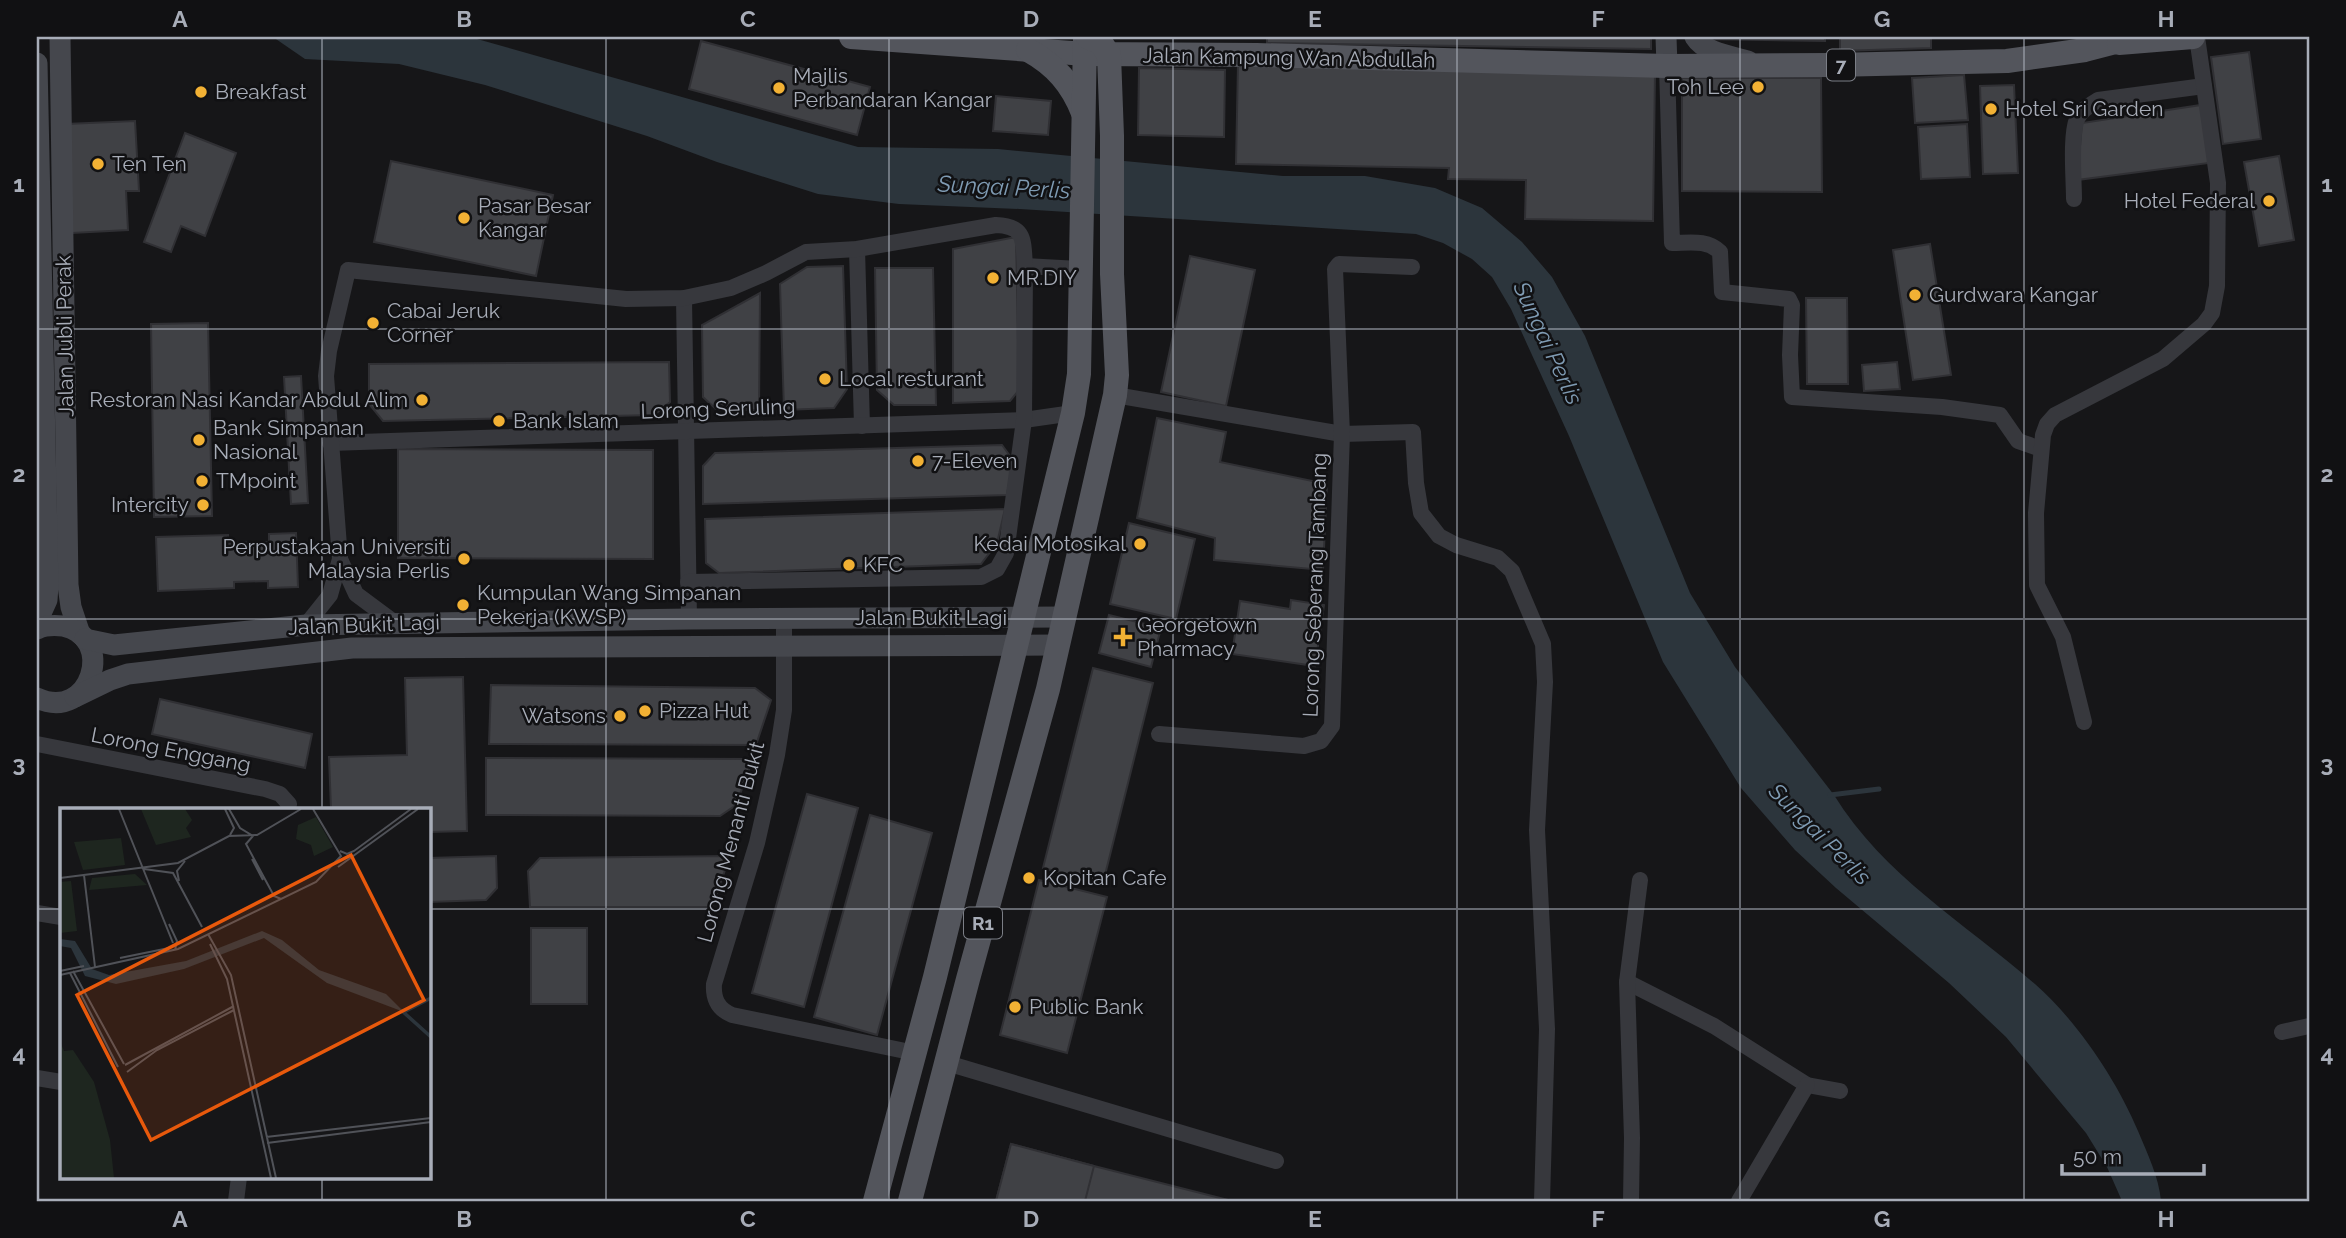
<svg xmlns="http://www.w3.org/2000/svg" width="2346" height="1238" viewBox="0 0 2346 1238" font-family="Raleway,sans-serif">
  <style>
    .water { fill: #2c353c }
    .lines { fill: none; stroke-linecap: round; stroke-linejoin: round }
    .stream { stroke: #2c353c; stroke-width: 5 }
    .building { fill: #404145; stroke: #303034; stroke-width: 2 }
    .street { stroke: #37383d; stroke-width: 16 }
    .secondary { stroke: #45474d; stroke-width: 21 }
    .primary { stroke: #53555c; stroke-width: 24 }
    .grid { fill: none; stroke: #a8adb8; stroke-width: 2; stroke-opacity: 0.55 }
    .poi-dot { fill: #f2b134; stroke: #111113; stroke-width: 2.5 }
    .labels { text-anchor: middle; stroke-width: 5; stroke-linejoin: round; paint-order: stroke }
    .shield { fill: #111113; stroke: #7b7e86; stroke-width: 2 }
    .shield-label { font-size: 19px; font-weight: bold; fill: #a8adb8 }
    .street-label { font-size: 21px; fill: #a8adb8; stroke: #111113 }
    .poi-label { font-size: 21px; fill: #a8adb8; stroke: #111113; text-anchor: start }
    .water-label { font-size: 23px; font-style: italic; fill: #7f9bb3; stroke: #111113 }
    .inset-river { fill: none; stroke: #2c353c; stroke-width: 3.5 }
    .inset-road { fill: none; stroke: #505258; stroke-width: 2 }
    .view { fill: #e8590c; fill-opacity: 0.15; stroke: #e8590c; stroke-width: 3.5 }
    .inset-edge { fill: none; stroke: #a8adb8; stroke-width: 3.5 }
    .neatline { fill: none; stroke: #a8adb8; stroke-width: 2.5 }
    .grid-label { font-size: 23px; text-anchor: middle; font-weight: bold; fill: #a8adb8 }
  </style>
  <rect width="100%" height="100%" fill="#161618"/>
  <path class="water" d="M273 37H470L858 147 998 149 1283 176H1365L1435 188 1482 208 1522 242 1552 277 1585 336 1690 593 1735 667 1834 795C1884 876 1965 923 2035 984 2077 1021 2116 1079 2138 1131 2147 1153 2159 1177 2161 1201H2122L2107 1167 2086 1133 2006 1037 1949 983 1836 888 1795 850 1741 788 1663 662 1569 436 1511 309 1492 277 1472 259 1443 243 1416 234 1020 209 899 204 818 194 717 162 647 136 485 85 399 64 305 59Z"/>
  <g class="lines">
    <polyline class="stream" points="1830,795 1879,789"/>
  </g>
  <g class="building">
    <polygon points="1267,37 1651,37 1651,49 1267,43"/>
    <polygon points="1702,37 1825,37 1825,41 1702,39"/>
    <polygon points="1840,37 1931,37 1931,48 1840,51"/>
    <polygon points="701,41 870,87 857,135 689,89"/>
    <polygon points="2249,52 2261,139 2223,144 2211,57"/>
    <polygon points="1238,64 1655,72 1653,221 1525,219 1526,180 1448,179 1449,168 1236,164"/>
    <polygon points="1139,68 1225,70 1224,137 1138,135"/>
    <polygon points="1964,75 1968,120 1915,123 1912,78"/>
    <polygon points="1682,78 1821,78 1822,192 1682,191"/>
    <polygon points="2014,85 2018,173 1983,174 1980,86"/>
    <polygon points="996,96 1051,101 1048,135 993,131"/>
    <polygon points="2201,105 2209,163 2077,180 2082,123"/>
    <polygon points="135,121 139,191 126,191 128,230 72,233 66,124"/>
    <polygon points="1967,124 1970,177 1921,179 1918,127"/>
    <polygon points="185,133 236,153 205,236 181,226 171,252 144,242"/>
    <polygon points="2279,156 2294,240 2259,246 2244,162"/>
    <polygon points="391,161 553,195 536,276 374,242"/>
    <polygon points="1016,237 1019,390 1010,401 953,403 953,249"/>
    <polygon points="1930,244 1951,375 1913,380 1893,250"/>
    <polygon points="1190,256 1255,270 1226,406 1161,392"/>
    <polygon points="843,266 847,389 834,408 784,410 780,284 807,267"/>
    <polygon points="875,268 933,268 936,405 894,405 877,390"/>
    <polygon points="760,293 759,410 717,410 703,397 702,325"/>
    <polygon points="1806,298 1847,298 1848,384 1807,384"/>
    <polygon points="208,323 212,516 154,517 151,324"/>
    <polygon points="669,362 670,402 654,415 383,421 369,404 369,364"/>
    <polygon points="1897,362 1900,389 1864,391 1862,365"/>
    <polygon points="301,376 308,503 291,504 284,377"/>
    <polygon points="1157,418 1226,432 1220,462 1327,484 1323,570 1214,560 1215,538 1137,518"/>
    <polygon points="1002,445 1013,460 1007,495 703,504 703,466 715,453"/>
    <polygon points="398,449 653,450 653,559 398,558"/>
    <polygon points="1005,509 997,543 981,564 719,573 706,563 705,519"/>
    <polygon points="1129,523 1195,539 1176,619 1110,604"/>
    <polygon points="296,533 298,587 268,588 268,581 234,582 234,588 158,591 156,537 228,535 228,543 269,542 269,534"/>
    <polygon points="1291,600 1324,605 1315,666 1232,654 1240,601 1290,609"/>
    <polygon points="1109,615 1161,628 1151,667 1099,653"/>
    <polygon points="1093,668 1153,683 1103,883 1043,868"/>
    <polygon points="463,677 467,831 429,832 429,809 331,809 329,757 407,755 405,678"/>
    <polygon points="491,685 755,688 771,700 756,745 489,744"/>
    <polygon points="160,699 312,734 305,768 152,734"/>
    <polygon points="486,758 753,759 736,805 720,816 486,815"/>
    <polygon points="807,794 858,808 804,1007 752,993"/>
    <polygon points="870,815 932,833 877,1035 814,1017"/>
    <polygon points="496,856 497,888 486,900 429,902 429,858"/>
    <polygon points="730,856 712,907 530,907 528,871 540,858"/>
    <polygon points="1039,880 1107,897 1067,1053 1000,1035"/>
    <rect x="531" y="928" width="56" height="76"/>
    <polygon points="1011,1144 1094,1166 1232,1201 996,1201"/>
    <polygon points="1011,1144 1094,1166 1085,1201 996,1201"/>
  </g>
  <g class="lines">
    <g class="street">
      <path d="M1667 66 1672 243C1689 243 1707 239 1720 252L1722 292 1789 299 1792 305 1790 355 1792 397 1942 407 2000 415 2018 441 2041 449"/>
      <path d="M2074 199C2074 180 2070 136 2077 119 2081 110 2090 105 2098 100L2204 86"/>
      <polyline points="857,249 862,426"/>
      <polyline points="1025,266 1079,269"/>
      <polyline points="684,298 689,619"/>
      <polyline points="1115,395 1342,434 1413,432 1416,483 1421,513 1439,536 1456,545 1498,558 1512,571 1543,644 1545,682 1537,830 1547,1029 1542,1201"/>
      <polyline points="330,443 1024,420 1073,413"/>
      <polyline points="340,559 356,594 395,623"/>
      <path d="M784 619V710L777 755 757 843 714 984C713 999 718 1009 732 1015L915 1053"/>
      <path d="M306 625 330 595 340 559 326 376 329 351 348 270 626 299 684 298 731 288 766 273 806 252 857 249 996 225C1026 226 1023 241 1025 266L1024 420 1006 553 997 569 981 577 688 582"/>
      <polyline points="2084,722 2063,637 2037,585 2036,513 2043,435 2047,424 2055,415 2163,359 2204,324 2212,313 2217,286 2218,183 2197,37"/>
      <polyline points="1159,734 1304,746 1321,741 1332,726 1342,434 1335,269 1339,264 1412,267"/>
      <polyline points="37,744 265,789 280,794 289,804 288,809"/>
      <polyline points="37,913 61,917"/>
      <polyline points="1627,982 1714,1026 1807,1085 1840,1091"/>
      <polyline points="2282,1032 2309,1026"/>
      <polyline points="947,1063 1276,1161"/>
      <polyline points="37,1078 61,1082"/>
      <polyline points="236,1201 239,1177"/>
      <polyline points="1631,1201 1632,1138 1627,982 1640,880"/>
      <polyline points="1739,1201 1807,1085"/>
    </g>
    <g class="secondary">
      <polyline points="60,37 68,585 71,607 80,634"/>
      <polyline points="1666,37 1667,66"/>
      <path d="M1695 37C1705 53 1731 56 1748 61"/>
      <polyline points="37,63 48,586 47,600 37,622"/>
      <path d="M37 629C45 625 54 625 63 626 117 637 91 723 37 698"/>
      <polyline points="85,639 114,645 306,625 689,619 1065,617"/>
      <polyline points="75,697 110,680 128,674 352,648 1058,645"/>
    </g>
    <g class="primary">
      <polyline points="851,37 1086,54 1257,55 1667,66 1833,65 2007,61 2085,50 2135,37"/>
      <polyline points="2119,43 2193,37"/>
      <path d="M1028 50C1055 65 1072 84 1083 113"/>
      <polyline points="875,1201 935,977 1073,413 1079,374 1085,37"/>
      <polyline points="910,1201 968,979 1048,689 1115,395 1117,375 1112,274 1112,136 1109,55 1101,43 1088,37"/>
    </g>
  </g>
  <path class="grid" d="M322 37V809M606 37V1201M889 37V1201M1173 37V1201M1457 37V1201M1740 37V1201M2024 37V1201M37 329H2309M37 619H2309M37 909H61M429 909H2309M322 1177V1201"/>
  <g class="poi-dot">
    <circle cx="1758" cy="87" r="7"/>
    <circle cx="779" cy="88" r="7"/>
    <circle cx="201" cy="92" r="7"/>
    <circle cx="1991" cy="109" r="7"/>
    <circle cx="98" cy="164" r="7"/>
    <circle cx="2269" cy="201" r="7"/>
    <circle cx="464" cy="218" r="7"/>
    <circle cx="993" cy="278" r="7"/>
    <circle cx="1915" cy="295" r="7"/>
    <circle cx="373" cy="323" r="7"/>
    <circle cx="825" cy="379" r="7"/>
    <circle cx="422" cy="400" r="7"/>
    <circle cx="499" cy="421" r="7"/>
    <circle cx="199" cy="440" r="7"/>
    <circle cx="918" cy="461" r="7"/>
    <circle cx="202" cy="481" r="7"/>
    <circle cx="203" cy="505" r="7"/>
    <circle cx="1140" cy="544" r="7"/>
    <circle cx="464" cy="559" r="7"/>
    <circle cx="849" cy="565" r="7"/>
    <circle cx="463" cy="605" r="7"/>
    <path d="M1119.5 626.5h7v7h7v7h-7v7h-7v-7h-7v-7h7z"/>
    <circle cx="645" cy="711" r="7"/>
    <circle cx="620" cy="716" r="7"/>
    <circle cx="1029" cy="878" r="7"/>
    <circle cx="1015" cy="1007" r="7"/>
  </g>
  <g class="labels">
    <g class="shield">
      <rect x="1827" y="49.5" width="28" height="31" rx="5"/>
      <rect x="964" y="907.5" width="38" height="31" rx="5"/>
    </g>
    <g class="shield-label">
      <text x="1841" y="72">7</text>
      <text x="983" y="930">R1</text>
    </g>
    <g class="street-label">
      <text transform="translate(1289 58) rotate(1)" y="7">Jalan Kampung Wan Abdullah</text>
      <text transform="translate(65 336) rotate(-91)" y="7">Jalan Jubli Perak</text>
      <text transform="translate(718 409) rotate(-2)" y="7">Lorong Seruling</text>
      <text transform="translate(1315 585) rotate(-88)" y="7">Lorong Seberang Tambang</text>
      <text x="931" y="625">Jalan Bukit Lagi</text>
      <text transform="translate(364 625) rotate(-2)" y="7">Jalan Bukit Lagi</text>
      <text transform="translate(171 750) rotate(11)" y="7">Lorong Enggang</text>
      <text transform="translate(731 842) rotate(-75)" y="7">Lorong Menanti Bukit</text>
    </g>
    <g class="poi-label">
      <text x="793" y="83">Majlis<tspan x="793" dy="24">Perbandaran Kangar</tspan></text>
      <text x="1744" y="94" text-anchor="end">Toh Lee</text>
      <text x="215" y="99">Breakfast</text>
      <text x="2005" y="116">Hotel Sri Garden</text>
      <text x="112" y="171">Ten Ten</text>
      <text x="2255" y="208" text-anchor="end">Hotel Federal</text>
      <text x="478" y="213">Pasar Besar<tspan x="478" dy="24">Kangar</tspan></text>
      <text x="1007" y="285">MR.DIY</text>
      <text x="1929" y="302">Gurdwara Kangar</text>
      <text x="387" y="318">Cabai Jeruk<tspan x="387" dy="24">Corner</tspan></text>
      <text x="839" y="386">Local resturant</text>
      <text x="408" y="407" text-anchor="end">Restoran Nasi Kandar Abdul Alim</text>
      <text x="513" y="428">Bank Islam</text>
      <text x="213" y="435">Bank Simpanan<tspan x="213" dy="24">Nasional</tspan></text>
      <text x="932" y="468">7-Eleven</text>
      <text x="216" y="488">TMpoint</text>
      <text x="189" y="512" text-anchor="end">Intercity</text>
      <text x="1126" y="551" text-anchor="end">Kedai Motosikal</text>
      <text x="450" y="554" text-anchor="end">Perpustakaan Universiti<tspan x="450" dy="24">Malaysia Perlis</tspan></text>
      <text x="863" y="572">KFC</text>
      <text x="477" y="600">Kumpulan Wang Simpanan<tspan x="477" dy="24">Pekerja (KWSP)</tspan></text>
      <text x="1137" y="632">Georgetown<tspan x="1137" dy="24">Pharmacy</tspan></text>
      <text x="659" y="718">Pizza Hut</text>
      <text x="606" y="723" text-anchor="end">Watsons</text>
      <text x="1043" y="885">Kopitan Cafe</text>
      <text x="1029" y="1014">Public Bank</text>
    </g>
    <g class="water-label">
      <text transform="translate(1004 187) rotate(3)" y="8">Sungai Perlis</text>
      <text transform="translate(1548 343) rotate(65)" y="8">Sungai Perlis</text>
      <text transform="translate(1820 834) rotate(45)" y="8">Sungai Perlis</text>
    </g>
  </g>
  <g transform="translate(60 808)">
    <rect width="371" height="371" fill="#161618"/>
    <path d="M81 1H125L132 12 126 20 131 29 96 37ZM61 30 65 57 23 62 14 34Z" fill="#1e261f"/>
    <path d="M0 233 4 243 13 242 34 274 50 332 54 370H0Z" fill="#1e261f"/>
    <path d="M256 9 273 39 254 48 251 37 236 31 238 17ZM75 66 87 77 29 82 32 70ZM11 73 17 123 0 125V74Z" fill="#1e261f"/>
    <path d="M202 123 222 132 259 162 326 186 344 204 267 175 204 130 124 161 56 176 25 168 11 140 0 138V131L15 133 32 161 49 167 126 153Z" fill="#2c353c"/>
    <path class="inset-river" d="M341 202 371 229M344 204 371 190"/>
    <path class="inset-road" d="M59 1 113 135M165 1 174 20 170 27M169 1 180 20 193 28 186 36 214 88 221 91M280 43 287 46 294 43 351 1M192 51 203 72M278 59 358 1M84 61 113 65 142 119M24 67 35 159M0 70 118 55 169 28 197 27 241 1M119 73 117 63 125 53M109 116 117 133 115 142M148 126 171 167 216 370M150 136 167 171 211 370M60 150 109 140M0 163 24 158M13 163 64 256M10 165 58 259M0 167 118 141 256 74 281 48 253 1M65 257 174 198M67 264 97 242 174 202M206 329 371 310M207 335 371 314"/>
    <path class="view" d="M291 47 364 192 91 332 17 187Z"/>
    <rect width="371" height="371" class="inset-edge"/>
  </g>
  <rect width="2346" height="1238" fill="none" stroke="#111113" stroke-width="77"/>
  <path d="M2062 1164v10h142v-10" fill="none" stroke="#a8adb8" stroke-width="3.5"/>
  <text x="2073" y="1164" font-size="21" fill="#a8adb8" stroke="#111113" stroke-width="5" paint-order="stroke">50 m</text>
  <rect x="38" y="38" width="2270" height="1162" class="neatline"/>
  <g class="grid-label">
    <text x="180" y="27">A</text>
    <text x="464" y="27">B</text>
    <text x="748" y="27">C</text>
    <text x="1031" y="27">D</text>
    <text x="1315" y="27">E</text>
    <text x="1598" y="27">F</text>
    <text x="1882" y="27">G</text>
    <text x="2166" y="27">H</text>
    <text x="19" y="192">1</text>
    <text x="2327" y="192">1</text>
    <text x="19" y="482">2</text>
    <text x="2327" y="482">2</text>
    <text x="19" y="772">3</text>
    <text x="2327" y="772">3</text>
    <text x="19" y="1062">4</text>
    <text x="2327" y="1062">4</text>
    <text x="180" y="1227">A</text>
    <text x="464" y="1227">B</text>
    <text x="748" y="1227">C</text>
    <text x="1031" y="1227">D</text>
    <text x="1315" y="1227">E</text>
    <text x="1598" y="1227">F</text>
    <text x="1882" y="1227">G</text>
    <text x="2166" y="1227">H</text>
  </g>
</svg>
